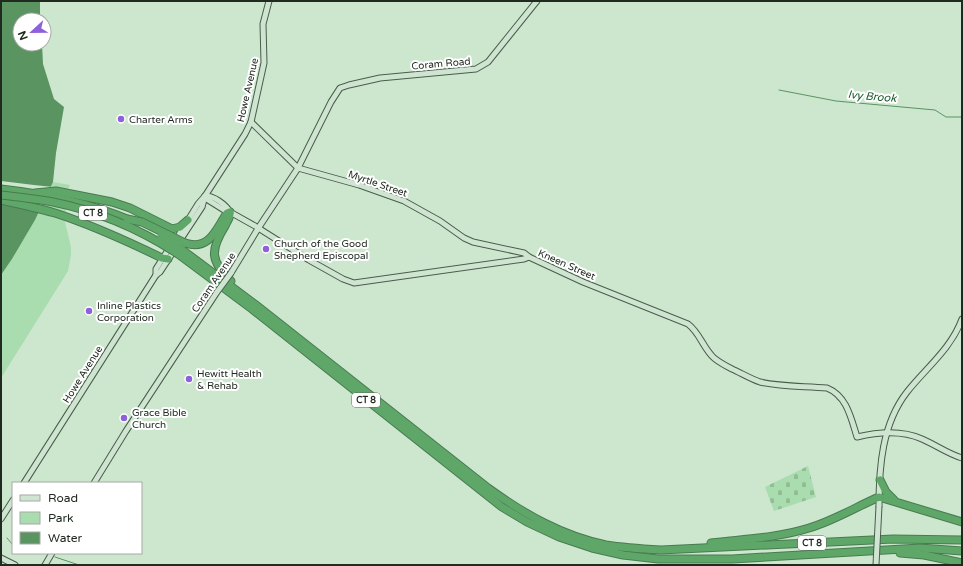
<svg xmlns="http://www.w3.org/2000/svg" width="963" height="566" viewBox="0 0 963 566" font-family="'Varela Round',sans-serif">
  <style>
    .cemetery { fill: url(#cemetery-stones) }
    .park { fill: #a9dcae }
    .water { fill: #5a9461 }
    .pier { fill: #cde7cf }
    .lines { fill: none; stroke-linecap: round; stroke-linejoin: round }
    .stream { stroke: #5a9461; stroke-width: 1 }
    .secondary-casing { stroke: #475e49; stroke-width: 7 }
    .highway-casing { stroke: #497b50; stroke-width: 9 }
    .secondary { stroke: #cfe5d2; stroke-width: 5 }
    .highway { stroke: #5fa769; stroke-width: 7 }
    .secondary-bridge-casing { stroke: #475e49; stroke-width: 7; stroke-linecap: butt }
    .highway-bridge-casing { stroke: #497b50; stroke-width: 9; stroke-linecap: butt }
    .secondary-bridge { stroke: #cfe5d2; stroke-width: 5 }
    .highway-bridge { stroke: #5fa769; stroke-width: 7 }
    .poi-dot { fill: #8d61db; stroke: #fff; stroke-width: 1.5 }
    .labels { text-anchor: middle; stroke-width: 4; stroke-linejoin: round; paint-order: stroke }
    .shield { fill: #fff; stroke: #636a64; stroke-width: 1 }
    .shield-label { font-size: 9px; font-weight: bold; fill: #202a21 }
    .street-label { font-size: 10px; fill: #202a21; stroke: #fff }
    .poi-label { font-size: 10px; fill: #202a21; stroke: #fff; text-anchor: start }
    .water-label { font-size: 11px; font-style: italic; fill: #165524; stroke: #fff }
  </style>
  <defs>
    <pattern id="cemetery-stones" width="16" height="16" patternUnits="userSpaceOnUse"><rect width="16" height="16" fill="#a9dcae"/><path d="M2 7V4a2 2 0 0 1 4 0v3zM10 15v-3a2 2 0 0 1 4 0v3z" fill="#91bd95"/></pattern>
  </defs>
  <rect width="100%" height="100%" fill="#cde7cf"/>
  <polygon class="cemetery" points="808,466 816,497 774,511 765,487"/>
  <polygon class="park" points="53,182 70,185 68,189 65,222 71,247 71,255 68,271 1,378 1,275 12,259 35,220"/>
  <polygon class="water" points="1,1 40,1 40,20 20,20 20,44 42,44 43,64 54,99 64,107 56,153 53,182 35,220 12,259 1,275"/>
  <polygon class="pier" points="1,181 34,185 53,187 40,213 1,203"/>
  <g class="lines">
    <g class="stream">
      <polyline points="779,90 836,101 935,110 946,117 962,117"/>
      <polyline points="7,538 13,545"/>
      <polyline points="55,557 79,565"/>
    </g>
    <g class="secondary-casing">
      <g id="secondary">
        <polyline points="251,122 298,168 359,185 404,201 440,221 464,238 473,242 524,253 529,257"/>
        <path d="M205 196 208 200 224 210 230 212 255 226 309 260 343 279 354 283 524 259 529 257 583 282 688 324C700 333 703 348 714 358 719 362 726 366 732 369 741 373 751 379 760 382 781 387 805 386 827 388 847 396 851 418 857 437 878 432 902 430 922 439 936 445 948 454 962 458"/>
        <path d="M205 196C213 195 226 205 230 212"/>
        <polyline points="175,241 198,204 205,196 245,134 251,122 264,63 263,24 269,1"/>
        <polyline points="179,242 202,207 205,196"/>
        <polyline points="231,273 259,227 298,168 331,102 340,88 349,85 380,78 476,69 488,62 537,1"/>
        <polyline points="156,275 156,269 170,247"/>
        <polyline points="24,483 156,275 160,272 175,249"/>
        <polyline points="94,483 126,431 217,292"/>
        <path d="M879 506C879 467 882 424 907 392 926 368 951 349 962 319"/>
        <polyline points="1,519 13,500"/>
        <polyline points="1,558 15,565"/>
        <polyline points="45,565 52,553"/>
      </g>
    </g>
    <g class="highway-casing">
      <g id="highway">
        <path d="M1 189C45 194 86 202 127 219"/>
        <polyline points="35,193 56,191 112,202 130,208 172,229 180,227 188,220"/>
        <path d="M1 200C19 204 37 208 55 213 92 225 127 241 162 258L168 259"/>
        <path d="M230 212C231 217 227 221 225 226 210 250 210 261 231 281"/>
        <path d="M185 243C210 251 216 229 227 213L230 212"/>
        <path d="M181 249 256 305 488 488C524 514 562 536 606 545 625 548 643 549 661 550L893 539 962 540"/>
        <polyline points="178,254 252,309 502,507 527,522 559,537 592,548 623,555 658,559 732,559 920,548 962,551"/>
        <polyline points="880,480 886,492 894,500"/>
        <path d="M711 543C744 539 777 538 809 528 833 521 856 507 879 497L962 522"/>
        <polyline points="900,553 924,555 962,563"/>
      </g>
    </g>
    <use href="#secondary" class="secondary"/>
    <use href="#highway" class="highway"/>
    <g class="secondary-bridge-casing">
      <g id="secondary-bridge">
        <polyline points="217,292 231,273"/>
        <polyline points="876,565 879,506"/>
      </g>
    </g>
    <g class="highway-bridge-casing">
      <g id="highway-bridge">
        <path d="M1 195C18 197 36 199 53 202 98 211 140 229 178 254"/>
        <polyline points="127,219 142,222 185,243"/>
        <polyline points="161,236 181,249"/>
      </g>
    </g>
    <use href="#secondary-bridge" class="secondary-bridge"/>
    <use href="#highway-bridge" class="highway-bridge"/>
  </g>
  <g class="poi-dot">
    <circle cx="121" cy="119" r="4"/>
    <circle cx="266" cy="249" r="4"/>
    <circle cx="89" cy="311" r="4"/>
    <circle cx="189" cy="379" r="4"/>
    <circle cx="124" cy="418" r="4"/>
  </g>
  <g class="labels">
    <g class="shield">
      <rect x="79" y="206" width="28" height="14" rx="3"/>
      <rect x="352" y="393" width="28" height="14" rx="3"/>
      <rect x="798" y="536" width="28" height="14" rx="3"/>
    </g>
    <g class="shield-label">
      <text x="93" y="216">CT 8</text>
      <text x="366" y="403">CT 8</text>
      <text x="812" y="546">CT 8</text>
    </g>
    <g class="street-label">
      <text transform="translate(441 63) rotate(-5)" y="4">Coram Road</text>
      <text transform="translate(247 90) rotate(-77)" y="4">Howe Avenue</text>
      <text transform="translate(378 183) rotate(19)" y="4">Myrtle Street</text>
      <text transform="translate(567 264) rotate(24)" y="4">Kneen Street</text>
      <text transform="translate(213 282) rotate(-56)" y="4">Coram Avenue</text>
      <text transform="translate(82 374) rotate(-58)" y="4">Howe Avenue</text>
    </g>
    <g class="poi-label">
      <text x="129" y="123">Charter Arms</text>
      <text x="274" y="247">Church of the Good<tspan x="274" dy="12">Shepherd Episcopal</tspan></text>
      <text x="97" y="309">Inline Plastics<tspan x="97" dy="12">Corporation</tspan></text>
      <text x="197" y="377">Hewitt Health<tspan x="197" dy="12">&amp; Rehab</tspan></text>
      <text x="132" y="416">Grace Bible<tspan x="132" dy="12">Church</tspan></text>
    </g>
    <g class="water-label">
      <text transform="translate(872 96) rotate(5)" y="4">Ivy Brook</text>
    </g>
  </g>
  <rect width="963" height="566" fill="none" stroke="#202a21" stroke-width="4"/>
  <rect x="12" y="482" width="130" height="72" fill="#ffffff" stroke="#a6aaa6"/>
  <rect x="20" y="495" width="20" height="6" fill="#cfe5d2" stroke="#a6aaa6"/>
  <text x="48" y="502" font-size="12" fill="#202a21">Road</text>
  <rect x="20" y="512" width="20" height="12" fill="#a9dcae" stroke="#a6aaa6"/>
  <text x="48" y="522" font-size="12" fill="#202a21">Park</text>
  <rect x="20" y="532" width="20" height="12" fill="#5a9461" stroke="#a6aaa6"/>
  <text x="48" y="542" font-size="12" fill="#202a21">Water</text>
  <g transform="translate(32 32) rotate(248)"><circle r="19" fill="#ffffff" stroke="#a6aaa6"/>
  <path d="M0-3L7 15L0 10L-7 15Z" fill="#8d61db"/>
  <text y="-6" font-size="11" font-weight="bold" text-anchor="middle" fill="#202a21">N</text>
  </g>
</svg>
